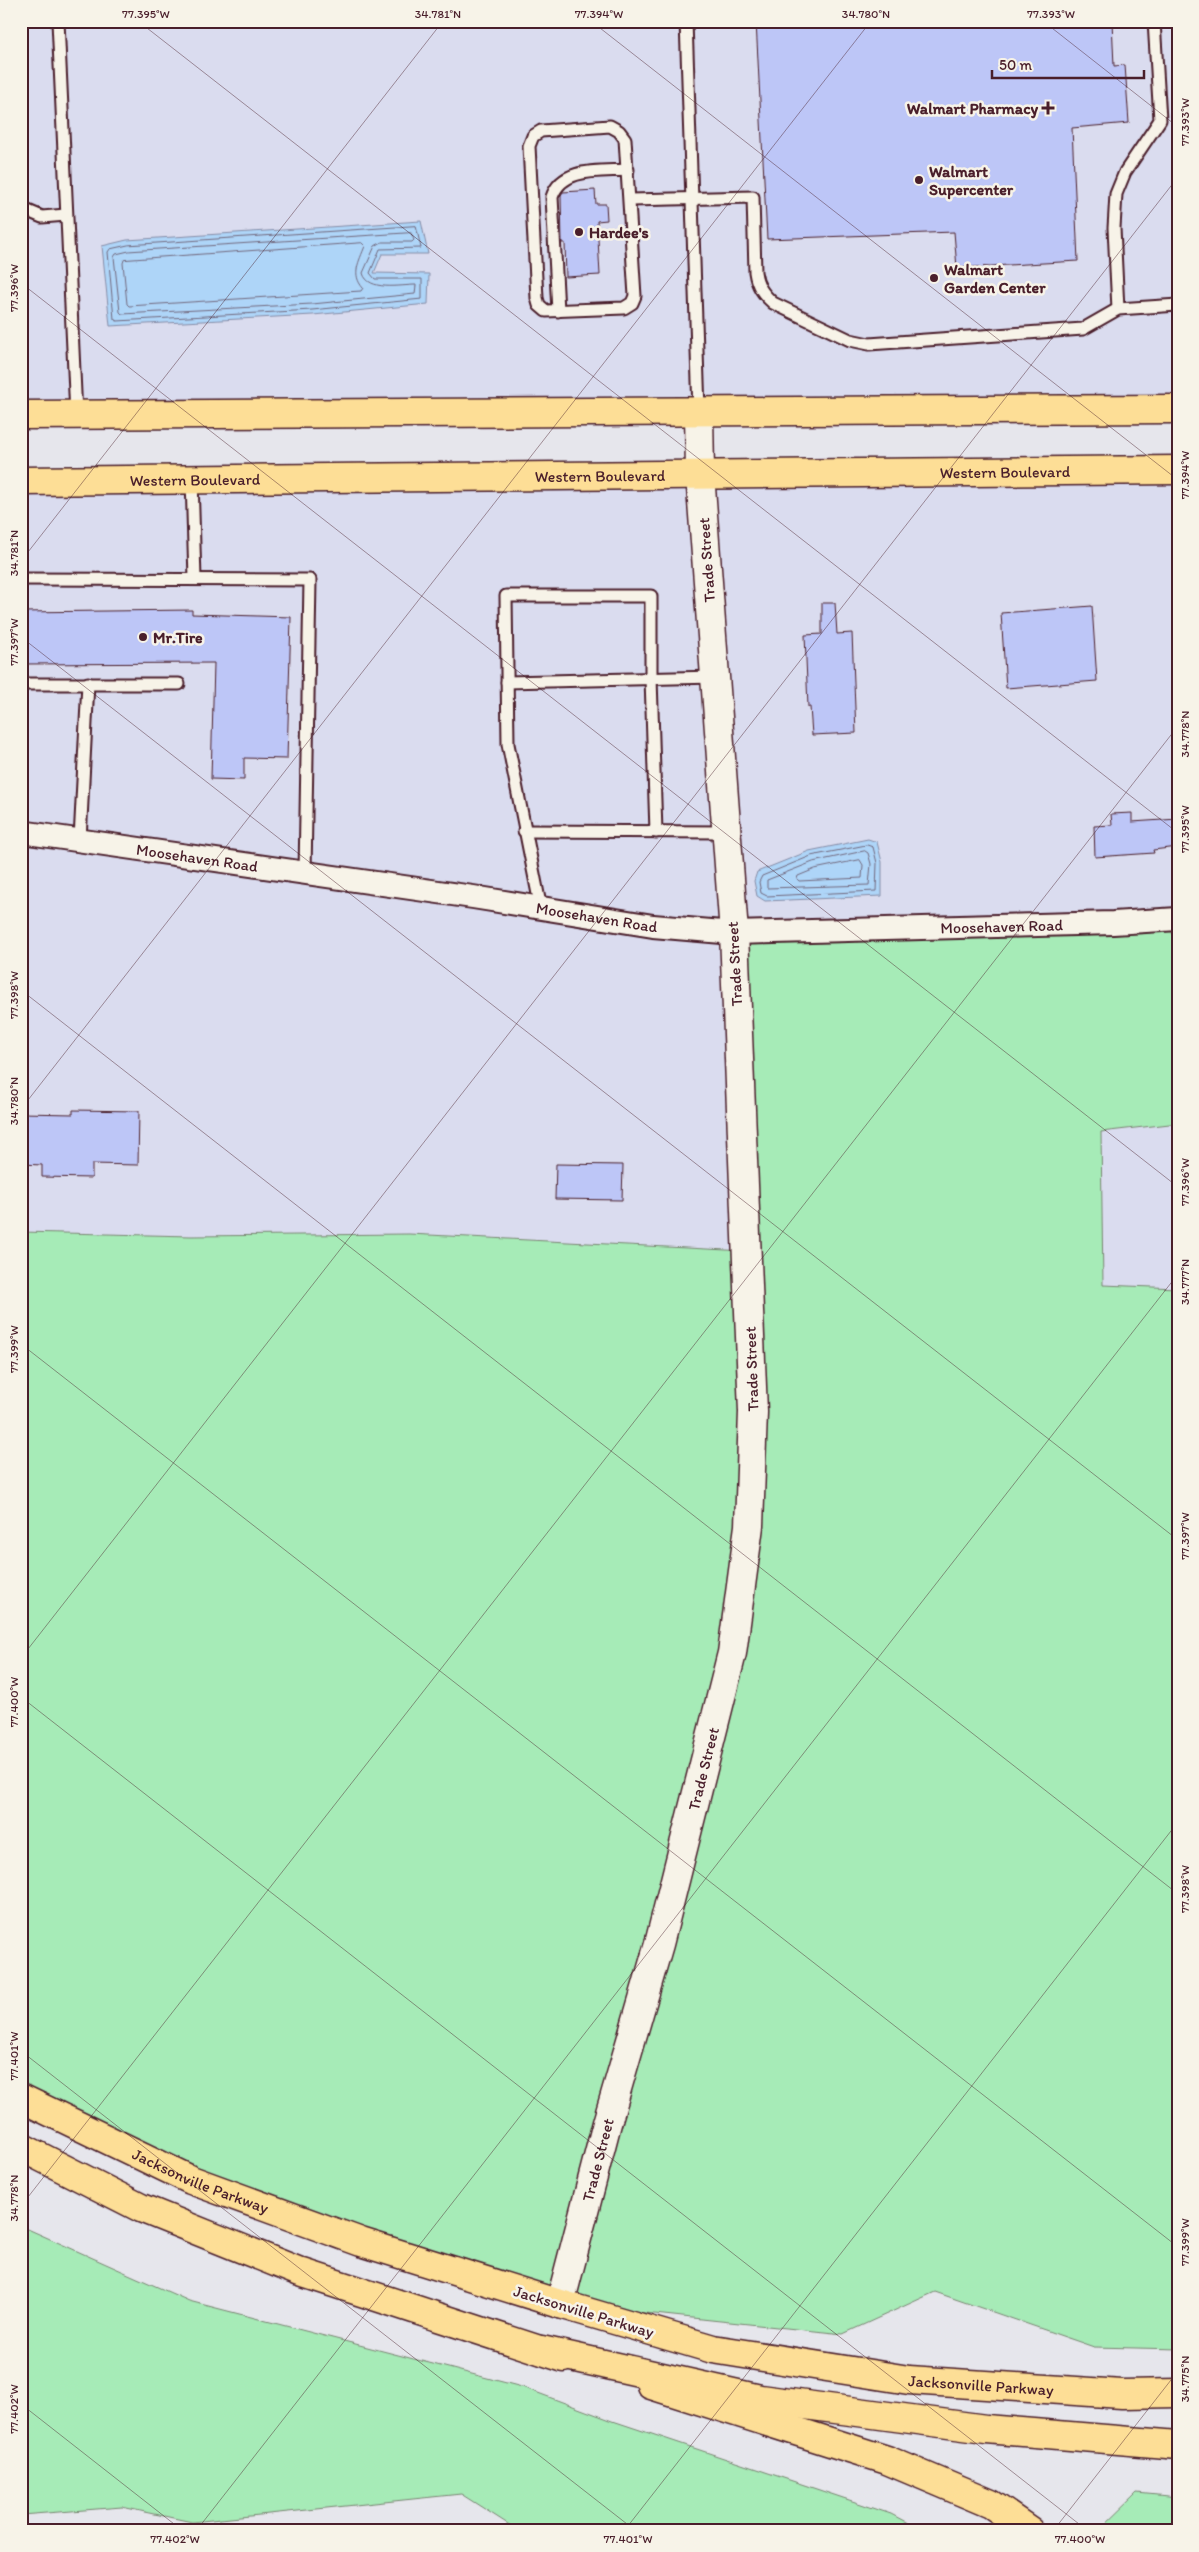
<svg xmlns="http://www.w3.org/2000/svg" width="1199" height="2552" viewBox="0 0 1199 2552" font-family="Itim,sans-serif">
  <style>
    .built { fill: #dadcef }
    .green { fill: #a6ebb7; stroke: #788571 }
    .water { fill: #aed5f8; stroke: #868ca6 }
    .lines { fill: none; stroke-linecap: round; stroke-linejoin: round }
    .shore { stroke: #72687d; stroke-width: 1 }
    .building { fill: #bdc6f7; stroke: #4a1f2b }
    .service-casing { stroke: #4a1f2b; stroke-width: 15 }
    .minor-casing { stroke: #4a1f2b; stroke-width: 26 }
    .tertiary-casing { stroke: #4a1f2b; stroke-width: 31 }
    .primary-casing { stroke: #4a1f2b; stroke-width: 31 }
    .motorway-casing { stroke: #4a1f2b; stroke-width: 31 }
    .service { stroke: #f7f3e8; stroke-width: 11 }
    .minor { stroke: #f7f3e8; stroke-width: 22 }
    .tertiary { stroke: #f7f3e8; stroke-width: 28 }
    .primary { stroke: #fdde96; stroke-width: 28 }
    .motorway { stroke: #fdde96; stroke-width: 28 }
    .ticks { fill: none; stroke: #4a1f2b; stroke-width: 1; stroke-opacity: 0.45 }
    .poi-dot { fill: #4a1f2b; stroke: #f7f3e8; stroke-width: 2 }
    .labels { text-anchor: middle; stroke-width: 5; stroke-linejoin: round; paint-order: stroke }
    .poi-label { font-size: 16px; font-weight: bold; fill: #4a1f2b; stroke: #f7f3e8; text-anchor: start }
    .street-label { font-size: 16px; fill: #4a1f2b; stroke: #f7f3e8 }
    .neatline { fill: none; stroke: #4a1f2b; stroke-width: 2 }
    .ticks-label { font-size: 12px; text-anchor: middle; fill: #4a1f2b }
  </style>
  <rect width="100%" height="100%" fill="#e6e6ec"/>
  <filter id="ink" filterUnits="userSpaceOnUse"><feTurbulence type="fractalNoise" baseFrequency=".02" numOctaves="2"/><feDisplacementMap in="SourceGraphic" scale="10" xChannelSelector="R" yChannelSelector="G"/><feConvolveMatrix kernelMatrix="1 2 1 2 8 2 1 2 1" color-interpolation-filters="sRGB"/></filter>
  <g filter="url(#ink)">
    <g class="built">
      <polygon points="21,21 1178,21 1178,409 21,415"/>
      <polygon points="1178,470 1178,996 1171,919 746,1251 409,1234 191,1236 21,1232 21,481"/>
      <polygon points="1178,1123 1178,1288 1103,1286 1101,1132"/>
    </g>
    <g class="green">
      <polygon points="1171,919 1178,996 1178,1123 1101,1132 1103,1285 1178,1288 1178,2349 1094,2347 935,2292 843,2334 560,2304 361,2242 21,2099 21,1232 191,1236 409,1234 746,1251 734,933"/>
      <polygon points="21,2226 189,2301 522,2387 613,2421 891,2514 923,2531 519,2531 461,2494 192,2522 122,2507 21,2515"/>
      <polygon points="1137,2493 1178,2497 1178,2531 1098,2531"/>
    </g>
    <g class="water">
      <polygon points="421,221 428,254 382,254 374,273 429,274 428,304 313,315 110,326 102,246 127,240"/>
      <polygon points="868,839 877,842 882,862 882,896 765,901 757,896 754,881 757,872 809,851"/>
    </g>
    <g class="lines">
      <g class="shore">
        <polygon points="416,226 421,248 380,249 370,273 375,279 422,279 422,299 312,310 117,321 114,319 108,252 110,249 128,245"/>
        <path d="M411 233 414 240 412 242H382L375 246 363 273C368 292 401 285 416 285L415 294 312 304 122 314 120 312 114 257 116 254 129 251Z"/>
        <path d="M362 243 365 246C359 262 351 274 363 288L361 291 129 306 127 304 123 263 124 260Z"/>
        <polygon points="867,845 873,847 877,863 876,891 767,896 761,893 759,882 762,876 811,856"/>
        <polygon points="865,851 868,853 871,864 869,885 767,888 767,880 813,862"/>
        <polygon points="860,860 863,865 862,878 799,881 797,879 798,876 815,869"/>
      </g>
    </g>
    <g class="building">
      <polygon points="756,21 1112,21 1114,66 1125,65 1129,123 1072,128 1078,261 957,268 954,232 767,239"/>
      <polygon points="595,190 596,204 606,204 607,220 597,221 600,275 566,277 565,243 562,243 561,195 563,192"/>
      <polygon points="822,603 835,603 837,634 852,633 856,733 812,735 810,707 808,707 805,635 822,634"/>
      <polygon points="1092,606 1097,681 1006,688 1001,613"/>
      <polygon points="192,610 192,614 291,617 287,759 244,758 244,780 211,779 214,663 21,664 21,612"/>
      <polygon points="1132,813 1132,822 1178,819 1178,847 1153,850 1154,853 1095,857 1094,826 1112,825 1111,814"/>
      <polygon points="73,1110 139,1111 138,1165 92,1164 92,1178 42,1177 42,1165 21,1164 21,1113 73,1114"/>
      <polygon points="556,1164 623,1165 622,1200 555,1199"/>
    </g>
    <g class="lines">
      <g class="service-casing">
        <g id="service">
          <polyline points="58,21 76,415"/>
          <polyline points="686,21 699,411"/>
          <polygon points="610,126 619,131 625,139 635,296 632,303 624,308 546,311 539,305 537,298 529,146 533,136 541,131"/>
          <path d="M631 200 753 197 755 272C757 286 763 294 773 303L850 340 869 344 1083 329 1118 309 1178 305"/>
          <polyline points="21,208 42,217 66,215"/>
          <polyline points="1118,309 1114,228 1116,194 1125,172 1160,120 1154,21"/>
          <path d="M558 311 552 197C562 166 602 172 628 170"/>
          <polyline points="192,479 195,579"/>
          <polyline points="21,579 310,580 305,873"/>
          <polyline points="507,682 715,677"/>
          <polyline points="21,684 179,684"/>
          <polyline points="524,831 726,832"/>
          <polyline points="80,840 88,683"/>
          <polyline points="541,909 508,744 506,596 651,596 651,678 656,832"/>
        </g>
      </g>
      <g class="minor-casing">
        <g id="minor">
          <path id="s1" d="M21 832 473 897 653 926 734 933 1113 923 1178 919"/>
        </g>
      </g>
      <g class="tertiary-casing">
        <g id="tertiary">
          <path id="s2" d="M560 2304 607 2123 659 1944 732 1653 749 1526 753 1412 734 933 700 474 699 411"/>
        </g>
      </g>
      <g class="primary-casing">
        <g id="primary">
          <polyline points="21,415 1178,409"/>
          <path id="s3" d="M21 481 1178 470"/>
          <path id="s4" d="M21 2098 191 2180 361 2242 560 2304"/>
          <polyline points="21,2147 141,2208 300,2272 564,2358"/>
          <polyline points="651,2385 887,2460 991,2504 1030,2531"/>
        </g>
      </g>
      <g class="motorway-casing">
        <g id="motorway">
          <path id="s5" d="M560 2304 713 2349 909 2380 1122 2394 1178 2393"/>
          <polyline points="541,2350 760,2399 986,2429 1178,2445"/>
        </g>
      </g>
      <use href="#service" class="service"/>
      <use href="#minor" class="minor"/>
      <use href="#tertiary" class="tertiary"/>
      <use href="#primary" class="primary"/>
      <use href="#motorway" class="motorway"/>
    </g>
  </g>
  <path class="ticks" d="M138 21 1178 833M591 21 1178 480M1043 21 1178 127M21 283 1178 1187M21 561 443 21M21 637 1178 1540M21 990 1178 1894M21 1109 871 21M21 1344 1178 2247M21 1658 1178 177M21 1697 1088 2531M21 2051 636 2531M21 2206 1178 726M21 2404 183 2531M196 2531 1178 1274M624 2531 1178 1822M1053 2531 1178 2371"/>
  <g class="poi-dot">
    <path d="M1045.5 100.5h5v5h5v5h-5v5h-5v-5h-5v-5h5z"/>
    <circle cx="919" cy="180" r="5"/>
    <circle cx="579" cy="232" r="5"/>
    <circle cx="934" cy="278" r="5"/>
    <circle cx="143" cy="637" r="5"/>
  </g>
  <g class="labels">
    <g class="poi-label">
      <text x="1038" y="114" text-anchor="end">Walmart Pharmacy</text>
      <text x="929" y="177">Walmart<tspan x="929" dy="18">Supercenter</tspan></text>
      <text x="589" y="238">Hardee's</text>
      <text x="944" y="275">Walmart<tspan x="944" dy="18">Garden Center</tspan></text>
      <text x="153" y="643">Mr.Tire</text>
    </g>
    <g class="street-label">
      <text dy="6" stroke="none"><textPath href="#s3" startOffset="984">Western Boulevard</textPath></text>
      <text dy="6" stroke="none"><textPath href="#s3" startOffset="579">Western Boulevard</textPath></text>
      <text dy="6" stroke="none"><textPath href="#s3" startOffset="174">Western Boulevard</textPath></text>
      <text transform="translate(706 560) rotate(-94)" y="6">Trade Street</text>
      <text dy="6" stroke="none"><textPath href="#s1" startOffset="178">Moosehaven Road</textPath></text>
      <text dy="6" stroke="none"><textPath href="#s1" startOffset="582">Moosehaven Road</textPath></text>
      <text dy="6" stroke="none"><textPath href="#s1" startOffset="988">Moosehaven Road</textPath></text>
      <text transform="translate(734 964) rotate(-93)" y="6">Trade Street</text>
      <text transform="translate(751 1369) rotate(-92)" y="6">Trade Street</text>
      <text dy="6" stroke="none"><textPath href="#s2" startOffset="554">Trade Street</textPath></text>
      <text dy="6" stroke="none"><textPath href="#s2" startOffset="149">Trade Street</textPath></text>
      <text dy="6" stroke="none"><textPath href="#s4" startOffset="198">Jacksonville Parkway</textPath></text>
      <text transform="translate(584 2311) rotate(17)" y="6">Jacksonville Parkway</text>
      <text dy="6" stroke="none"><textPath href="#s5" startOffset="430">Jacksonville Parkway</textPath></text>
    </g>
  </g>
  <rect width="1199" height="2552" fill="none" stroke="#f7f3e8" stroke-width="55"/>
  <path d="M992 70v8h152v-8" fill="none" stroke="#4a1f2b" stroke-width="2.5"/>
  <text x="999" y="70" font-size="15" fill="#4a1f2b" stroke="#f7f3e8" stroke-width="4" paint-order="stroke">50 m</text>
  <rect x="28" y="28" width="1144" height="2496" class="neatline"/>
  <g class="ticks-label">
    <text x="146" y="18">77.395°W</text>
    <text x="438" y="18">34.781°N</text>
    <text x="599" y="18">77.394°W</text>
    <text x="866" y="18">34.780°N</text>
    <text x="1051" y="18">77.393°W</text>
    <text transform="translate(1185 122) rotate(-90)" y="4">77.393°W</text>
    <text transform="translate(14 288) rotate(-90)" y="4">77.396°W</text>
    <text transform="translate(1185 475) rotate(-90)" y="4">77.394°W</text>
    <text transform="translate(14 553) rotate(-90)" y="4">34.781°N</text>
    <text transform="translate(14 642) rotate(-90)" y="4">77.397°W</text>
    <text transform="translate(1185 734) rotate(-90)" y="4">34.778°N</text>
    <text transform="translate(1185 829) rotate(-90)" y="4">77.395°W</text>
    <text transform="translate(14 995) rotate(-90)" y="4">77.398°W</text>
    <text transform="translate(14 1101) rotate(-90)" y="4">34.780°N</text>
    <text transform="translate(1185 1182) rotate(-90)" y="4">77.396°W</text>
    <text transform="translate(1185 1282) rotate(-90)" y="4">34.777°N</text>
    <text transform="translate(14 1349) rotate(-90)" y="4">77.399°W</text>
    <text transform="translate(1185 1536) rotate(-90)" y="4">77.397°W</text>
    <text transform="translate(14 1702) rotate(-90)" y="4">77.400°W</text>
    <text transform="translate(1185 1889) rotate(-90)" y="4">77.398°W</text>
    <text transform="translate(14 2056) rotate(-90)" y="4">77.401°W</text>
    <text transform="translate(14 2198) rotate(-90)" y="4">34.778°N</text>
    <text transform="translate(1185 2242) rotate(-90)" y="4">77.399°W</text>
    <text transform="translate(1185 2379) rotate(-90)" y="4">34.775°N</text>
    <text transform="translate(14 2409) rotate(-90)" y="4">77.402°W</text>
    <text x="175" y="2543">77.402°W</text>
    <text x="628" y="2543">77.401°W</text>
    <text x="1080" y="2543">77.400°W</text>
  </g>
</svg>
